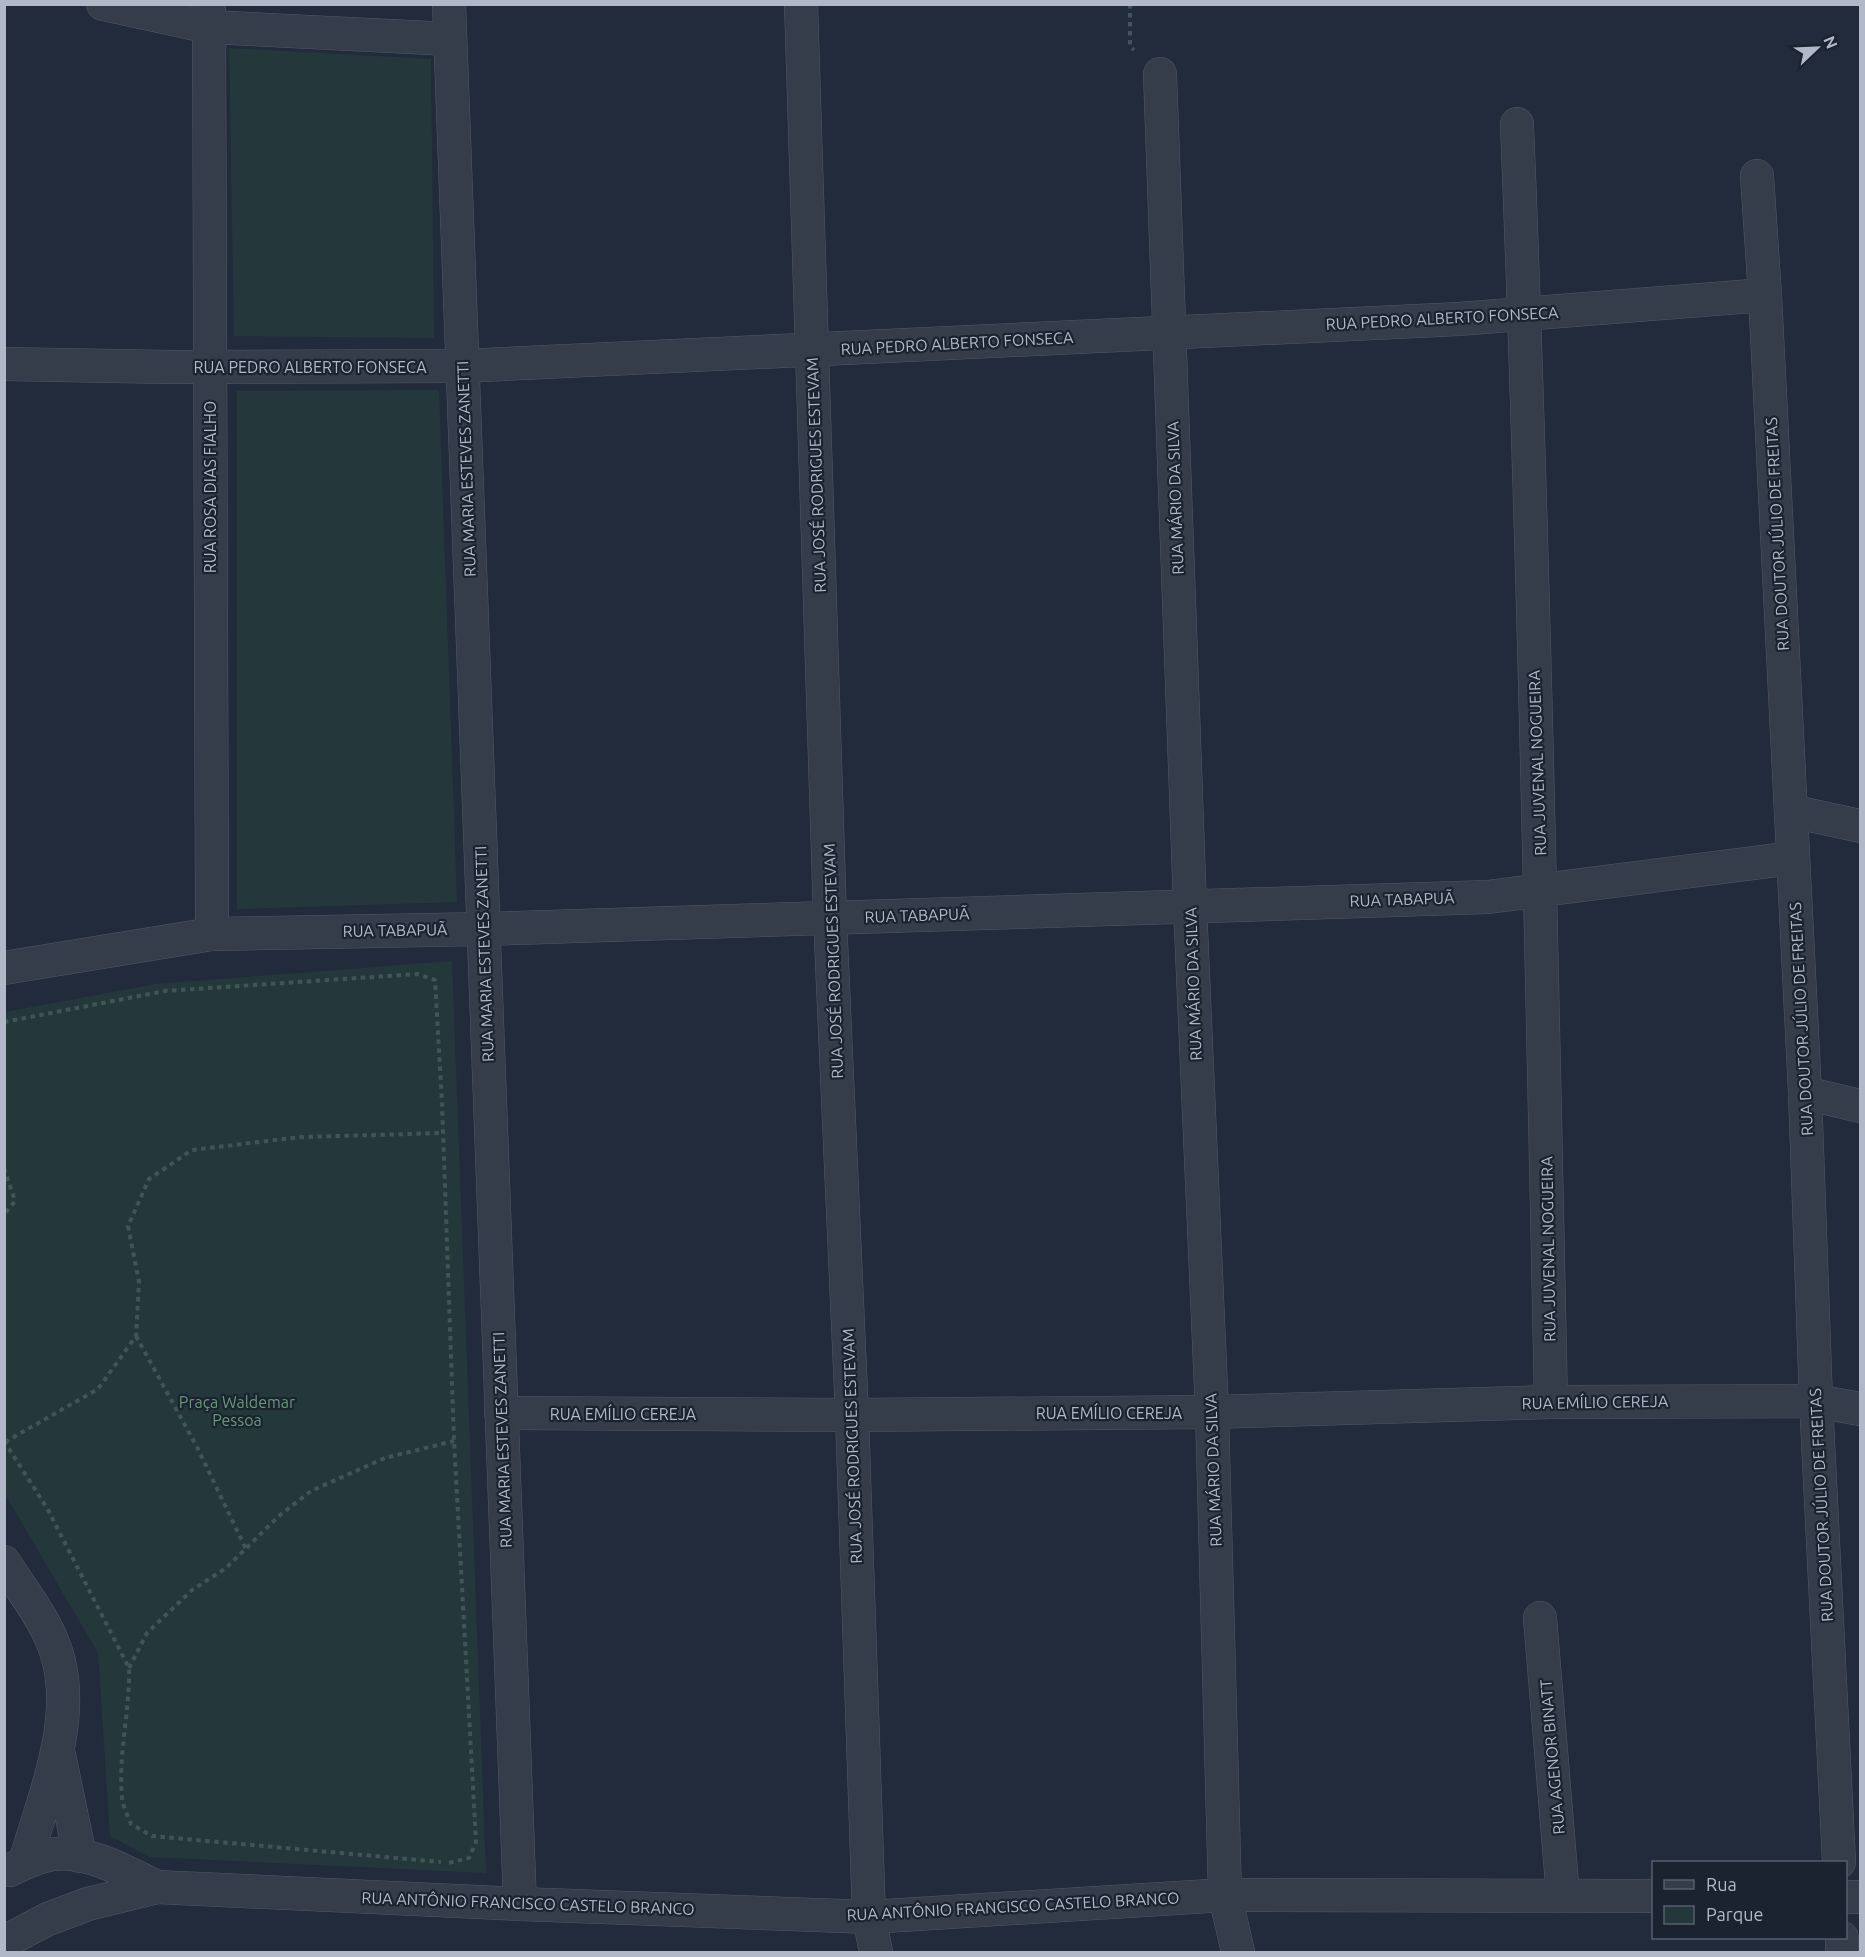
<svg xmlns="http://www.w3.org/2000/svg" width="1865" height="1957" viewBox="0 0 1865 1957" font-family="Ubuntu,sans-serif">
  <style>
    .green { fill: #24383c }
    .lines { fill: none; stroke-linecap: round; stroke-linejoin: round }
    .minor-casing { stroke: #515866; stroke-width: 34 }
    .path { stroke: #415559; stroke-width: 4; stroke-dasharray: 4.5 4.5; stroke-linecap: butt }
    .minor { stroke: #353d4b; stroke-width: 33 }
    .labels { text-anchor: middle; stroke-width: 4.5; stroke-linejoin: round; paint-order: stroke }
    .street-label { font-size: 16px; fill: #b1b8c7; stroke: #1b2230 }
    .park-label { font-size: 16px; fill: #679976; stroke: #1b2230 }
  </style>
  <rect width="100%" height="100%" fill="#222b3b"/>
  <g class="green">
    <polygon points="229,48 431,59 434,338 234,336"/>
    <polygon points="439,390 457,902 237,909 237,391"/>
    <polygon points="452,961 486,1873 149,1857 110,1836 98,1653 5,1494 5,1012 156,984"/>
  </g>
  <g class="lines">
    <g class="minor-casing">
      <g id="minor">
        <polyline points="103,4 209,27 450,39"/>
        <polyline points="209,4 212,934"/>
        <polyline points="449,4 520,1904"/>
        <polyline points="801,4 830,918 852,1415 869,1917 876,1952"/>
        <polyline points="1160,74 1190,906 1212,1412 1225,1895 1238,1952"/>
        <path d="M1517 124C1534 549 1542 976 1551 1402"/>
        <polyline points="1757,176 1765,295 1805,1093 1816,1401 1839,1862"/>
        <polyline points="4,364 169,367 462,366 1459,319 1765,295"/>
        <polyline points="1791,811 1860,826"/>
        <polyline points="4,968 212,934 483,929 1488,897 1793,858"/>
        <polyline points="1805,1093 1860,1106"/>
        <polyline points="501,1413 852,1415 1212,1412 1551,1402 1816,1401 1860,1409"/>
        <path d="M4 1562C23 1592 49 1623 58 1658 76 1723 43 1800 25 1862"/>
        <polyline points="1540,1618 1563,1896"/>
        <polyline points="59,1755 80,1856"/>
        <path d="M10 1870C24 1863 39 1856 55 1854 89 1850 128 1873 157 1887"/>
        <polyline points="1846,1897 1860,1897"/>
        <polyline points="1842,1938 1842,1952"/>
        <polyline points="4,1942 48,1919 88,1904 157,1887 520,1904 869,1917 1225,1895 1654,1896"/>
      </g>
    </g>
    <g class="path">
      <polyline points="1130,4 1130,46 1134,50"/>
      <polyline points="4,1022 165,991 417,974 435,980 442,1103 454,1441 476,1842 469,1858 448,1863"/>
      <polyline points="4,1168 15,1201 4,1215"/>
      <polyline points="136,1336 197,1447 246,1549"/>
      <path d="M4 1441 47 1508 129 1668C130 1711 118 1754 122 1798 123 1807 128 1816 131 1824L152 1836 441 1862"/>
      <polyline points="5,1442 98,1389 136,1336 139,1282 128,1226 149,1179 192,1150 301,1137 443,1133"/>
      <polyline points="129,1668 147,1633 192,1590 226,1568 280,1515 311,1491 385,1458 454,1441"/>
    </g>
    <use href="#minor" class="minor"/>
  </g>
  <g class="labels">
    <g class="street-label">
      <text transform="translate(1442 318) rotate(-3)" y="6">RUA PEDRO ALBERTO FONSECA</text>
      <text transform="translate(957 343) rotate(-3)" y="6">RUA PEDRO ALBERTO FONSECA</text>
      <text x="310" y="373">RUA PEDRO ALBERTO FONSECA</text>
      <text transform="translate(466 469) rotate(-92)" y="6">RUA MARIA ESTEVES ZANETTI</text>
      <text transform="translate(816 475) rotate(-92)" y="6">RUA JOSÉ RODRIGUES ESTEVAM</text>
      <text transform="translate(210 487) rotate(-90)" y="6">RUA ROSA DIAS FIALHO</text>
      <text transform="translate(1175 498) rotate(-92)" y="6">RUA MÁRIO DA SILVA</text>
      <text transform="translate(1777 534) rotate(-93)" y="6">RUA DOUTOR JÚLIO DE FREITAS</text>
      <text transform="translate(1537 763) rotate(-92)" y="6">RUA JUVENAL NOGUEIRA</text>
      <text transform="translate(1402 899) rotate(-2)" y="6">RUA TABAPUÃ</text>
      <text transform="translate(917 915) rotate(-2)" y="6">RUA TABAPUÃ</text>
      <text transform="translate(395 930) rotate(-1)" y="6">RUA TABAPUÃ</text>
      <text transform="translate(484 954) rotate(-92)" y="6">RUA MARIA ESTEVES ZANETTI</text>
      <text transform="translate(833 961) rotate(-92)" y="6">RUA JOSÉ RODRIGUES ESTEVAM</text>
      <text transform="translate(1193 984) rotate(-92)" y="6">RUA MÁRIO DA SILVA</text>
      <text transform="translate(1801 1019) rotate(-93)" y="6">RUA DOUTOR JÚLIO DE FREITAS</text>
      <text transform="translate(1548 1249) rotate(-91)" y="6">RUA JUVENAL NOGUEIRA</text>
      <text transform="translate(1595 1402) rotate(-1)" y="6">RUA EMÍLIO CEREJA</text>
      <text x="1109" y="1419">RUA EMÍLIO CEREJA</text>
      <text x="623" y="1420">RUA EMÍLIO CEREJA</text>
      <text transform="translate(502 1440) rotate(-92)" y="6">RUA MARIA ESTEVES ZANETTI</text>
      <text transform="translate(852 1446) rotate(-92)" y="6">RUA JOSÉ RODRIGUES ESTEVAM</text>
      <text transform="translate(1213 1470) rotate(-92)" y="6">RUA MÁRIO DA SILVA</text>
      <text transform="translate(1821 1505) rotate(-93)" y="6">RUA DOUTOR JÚLIO DE FREITAS</text>
      <text transform="translate(1552 1757) rotate(-95)" y="6">RUA AGENOR BINATT</text>
      <text transform="translate(528 1903) rotate(2)" y="6">RUA ANTÔNIO FRANCISCO CASTELO BRANCO</text>
      <text transform="translate(1013 1906) rotate(-3)" y="6">RUA ANTÔNIO FRANCISCO CASTELO BRANCO</text>
    </g>
    <g class="park-label">
      <text x="237" y="1408">Praça Waldemar<tspan x="237" dy="18">Pessoa</tspan></text>
    </g>
  </g>
  <rect width="1865" height="1957" fill="none" stroke="#b1b8c7" stroke-width="12"/>
  <rect x="1652" y="1861" width="195" height="78" fill="#1b2230" stroke="#575e6c" stroke-width="1.5"/>
  <rect x="1664" y="1880" width="30" height="9" fill="#353d4b" stroke="#575e6c" stroke-width="1.5"/>
  <text x="1706" y="1891" font-size="18" fill="#b1b8c7">Rua</text>
  <rect x="1664" y="1906" width="30" height="18" fill="#24383c" stroke="#575e6c" stroke-width="1.5"/>
  <text x="1706" y="1921" font-size="18" fill="#b1b8c7">Parque</text>
  <g transform="translate(1817 48) rotate(67)" stroke="#1b2230" stroke-width="4.5" paint-order="stroke">
  <path d="M0-4.5L10 22L0 15L-10 22Z" fill="#b1b8c7"/>
  <text y="-9" font-size="16" font-weight="bold" text-anchor="middle" fill="#b1b8c7">N</text>
  </g>
</svg>
